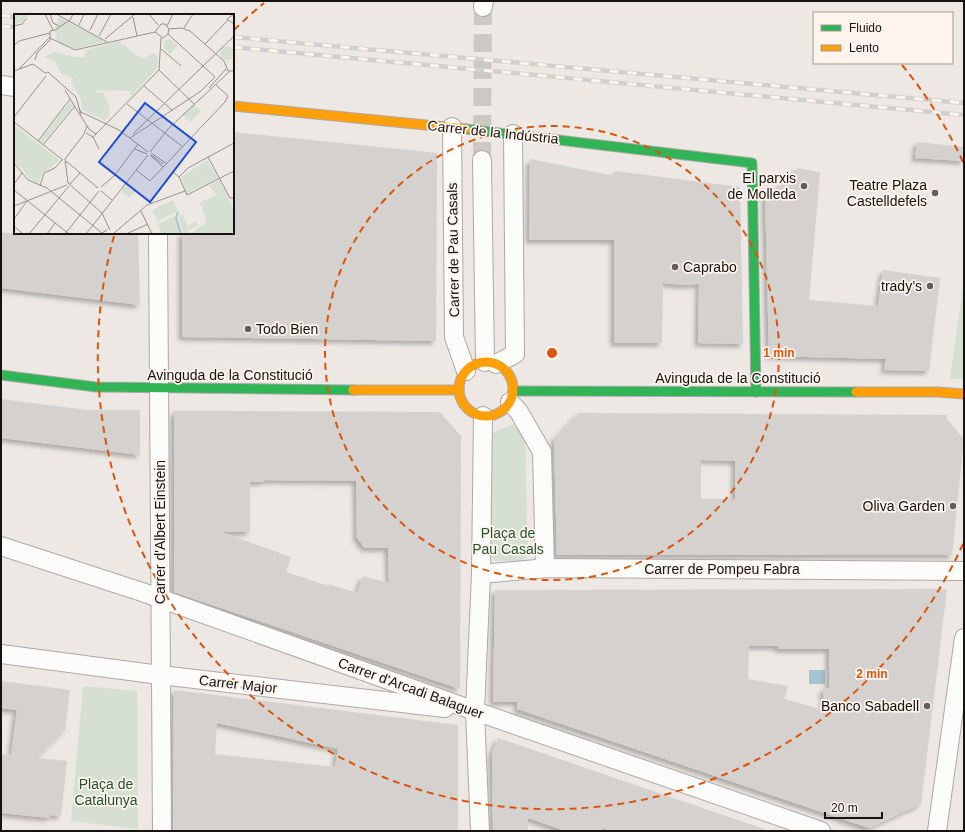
<svg xmlns="http://www.w3.org/2000/svg" width="965" height="832" viewBox="0 0 965 832" font-family="Helvetica,sans-serif">
  <style>
    .green { fill: #d5e0d2 }
    .water { fill: #a7c2d1 }
    .building { fill: #d5d1ce; fill-rule: evenodd; filter: url(#shadow) }
    .lines { fill: none; stroke-linecap: round; stroke-linejoin: round }
    .street-tunnel { stroke: #cdc8c4; stroke-width: 18; stroke-dasharray: 18 9; stroke-linecap: butt }
    .street-casing { stroke: #ada9a6; stroke-width: 20 }
    .fast-casing { stroke: #ada9a6; stroke-width: 11 }
    .slow-casing { stroke: #ada9a6; stroke-width: 11 }
    .street { stroke: #fcfcfb; stroke-width: 18 }
    .fast { stroke: #30b455; stroke-width: 9 }
    .slow { stroke: #ff9f0a; stroke-width: 9 }
    .rail-casing { stroke: #d2d0cf; stroke-width: 4.5 }
    .rail { stroke: #fef4ed; stroke-width: 3; stroke-dasharray: 9; stroke-linecap: butt }
    .ring { fill: none; stroke: #dd550c; stroke-width: 2; stroke-dasharray: 7 5 }
    .poi-dot { fill: #615d5a; stroke: #fef4ed; stroke-width: 1.5 }
    .labels { text-anchor: middle; stroke-width: 3.5; stroke-linejoin: round; paint-order: stroke }
    .street-label { font-size: 14px; fill: #151210; stroke: #fef4ed }
    .poi-label { font-size: 14px; fill: #151210; stroke: #fef4ed; text-anchor: end }
    .park-label { font-size: 14px; fill: #23542c; stroke: #fef4ed }
    .inset-river { fill: none; stroke: #a7c2d1; stroke-width: 2 }
    .inset-road { fill: none; stroke: #97928f; stroke-width: 1 }
    .view { fill: #1d4ed8; fill-opacity: 0.15; stroke: #1d4ed8; stroke-width: 2 }
    .inset-edge { fill: none; stroke: #151210; stroke-width: 2 }
    .centre { fill: #dd550c; stroke: #fef4ed; stroke-width: 2 }
    .ring-label { font-size: 12px; text-anchor: middle; font-weight: bold; fill: #dd550c; stroke: #fef4ed; stroke-width: 3.5; stroke-linejoin: round; paint-order: stroke }
  </style>
  <defs>
    <filter id="shadow"><feDropShadow dx="-3.5" dy="3.5" stdDeviation="2" flood-color="#0004"/></filter>
  </defs>
  <rect width="100%" height="100%" fill="#ede8e4"/>
  <g class="green">
    <polygon points="964,279 964,379 950,379"/>
    <polygon points="513,424 525,440 528,555 523,561 496,561 489,555 491,434"/>
    <polygon points="83,686 137,691 138,829 71,821"/>
  </g>
  <rect class="water" x="809" y="670" width="16" height="14"/>
  <g class="building">
    <polygon points="233,132 437,153 436,341 182,337 182,233 233,233"/>
    <polygon points="917,142 964,147 964,161 915,158"/>
    <polygon points="530,159 615,176 615,171 740,187 743,344 698,343 699,284 682,285 663,283 662,343 614,343 614,240 529,240"/>
    <polygon points="798,168 820,172 809,300 878,306 883,270 940,278 929,371 884,370 886,359 769,356 765,193 777,192 777,188"/>
    <polygon points="1,233 138,233 140,305 1,288"/>
    <polygon points="1,399 87,410 140,410 140,455 1,438"/>
    <path d="M174 411 440 412 461 436 460 689 174 592ZM265 480 356 481 357 538 365 548H388L389 583 363 576 357 593 329 584V586L286 572 291 557 221 532H250V482H263Z"/>
    <path d="M579 413 947 415V419L964 439 952 555H557L554 440ZM701 460 735 461V499H701Z"/>
    <path d="M947 589 921 804 869 828 517 709 518 702H493L495 590ZM749 646H778V649H829V688H823L824 710 784 699 788 686 748 679Z"/>
    <polygon points="1,681 70,690 65,730 36,758 67,761 61,816 50,815 50,818 1,813 1,754 11,755 17,710 1,708"/>
    <path d="M174 690 458 725V831H173ZM217 723 338 749 335 767 215 754Z"/>
    <polygon points="498,738 764,829 764,831 612,831 602,828 601,831 566,831 528,818 528,831 493,831 492,753"/>
  </g>
  <g class="lines">
    <polyline class="street-tunnel" points="482,160 483,7"/>
    <g class="street-casing">
      <g id="street">
        <polyline points="483,7 484,1"/>
        <polyline points="1,85 15,87"/>
        <polyline points="452,127 454,337 466,371"/>
        <polyline points="482,160 485,362"/>
        <path d="M158 233C161 432 159 632 162 831"/>
        <polyline points="496,364 515,354 513,134"/>
        <polyline points="510,402 519,412 542,452 545,568"/>
        <polyline points="1,546 142,592 475,711 821,831"/>
        <polyline points="481,574 548,568 964,571"/>
        <polyline points="1,654 160,675 445,708"/>
        <polyline points="480,831 475,711 481,574 483,416"/>
        <polyline points="937,831 964,638"/>
      </g>
    </g>
    <g class="fast-casing">
      <g id="fast">
        <polyline points="466,129 752,163 756,392"/>
        <polyline points="1,375 96,387 353,390"/>
        <polyline points="513,391 856,392"/>
      </g>
    </g>
    <g class="slow-casing">
      <g id="slow">
        <polyline points="233,106 466,129"/>
        <circle cx="486" cy="389" r="27"/>
        <polyline points="353,390 459,390"/>
        <polyline points="856,392 937,392 964,394"/>
      </g>
    </g>
    <use href="#street" class="street"/>
    <use href="#fast" class="fast"/>
    <use href="#slow" class="slow"/>
    <g class="rail-casing">
      <g id="rail">
        <polyline points="1,15 15,17"/>
        <polyline points="1,26 15,27"/>
        <polyline points="233,37 964,103"/>
        <polyline points="233,47 964,115"/>
      </g>
    </g>
    <use href="#rail" class="rail"/>
  </g>
  <g class="ring">
    <circle cx="552" cy="353" r="227"/>
    <path d="M963 544A453 453 0 0 1 114 236M234 30A453 453 0 0 1 264 3M902 65A453 453 0 0 1 963 162"/>
  </g>
  <g class="poi-dot">
    <circle cx="804" cy="186" r="4"/>
    <circle cx="935" cy="193" r="4"/>
    <circle cx="675" cy="267" r="4"/>
    <circle cx="930" cy="286" r="4"/>
    <circle cx="248" cy="329" r="4"/>
    <circle cx="953" cy="506" r="4"/>
    <circle cx="927" cy="706" r="4"/>
  </g>
  <g class="labels">
    <g class="street-label">
      <text transform="translate(493 132) rotate(6)" y="5">Carrer de la Indústria</text>
      <text transform="translate(453 250) rotate(-91)" y="5">Carrer de Pau Casals</text>
      <text x="230" y="380">Avinguda de la Constitució</text>
      <text x="738" y="383">Avinguda de la Constitució</text>
      <text transform="translate(160 532) rotate(-90)" y="5">Carrer d'Albert Einstein</text>
      <text x="722" y="574">Carrer de Pompeu Fabra</text>
      <text transform="translate(238 684) rotate(6)" y="5">Carrer Major</text>
      <text transform="translate(411 688) rotate(20)" y="5">Carrer d'Arcadi Balaguer</text>
    </g>
    <g class="poi-label">
      <text x="796" y="183">El parxis<tspan x="796" dy="16">de Molleda</tspan></text>
      <text x="927" y="190">Teatre Plaza<tspan x="927" dy="16">Castelldefels</tspan></text>
      <text x="683" y="272" text-anchor="start">Caprabo</text>
      <text x="922" y="291">trady’s</text>
      <text x="256" y="334" text-anchor="start">Todo Bien</text>
      <text x="945" y="511">Oliva Garden</text>
      <text x="919" y="711">Banco Sabadell</text>
    </g>
    <g class="park-label">
      <text x="508" y="538">Plaça de<tspan x="508" dy="16">Pau Casals</tspan></text>
      <text x="106" y="789">Plaça de<tspan x="106" dy="16">Catalunya</tspan></text>
    </g>
  </g>
  <g transform="translate(14 14)">
    <rect width="220" height="220" fill="#ede8e4"/>
    <path d="M0 0H12L15 4 0 11ZM45 3 88 25 89 28 59 35 43 27 41 17ZM155 24 164 31 156 41 150 34V28ZM105 27 123 42 130 44 140 39 144 43 143 55 117 82 116 77 83 76V79H91L89 83H92L95 92 96 101 91 107 68 96 67 85 57 69 59 65 47 59 41 48 30 43 40 38 60 43H70L72 36ZM206 39a7 7 0 1 1 14 0a7 7 0 1 1-14 0ZM56 87 59 92 29 129 25 127ZM180 90 187 97 176 108 168 101ZM0 111 46 146 29 159 24 169 15 165 9 155 0 148ZM193 146 204 164 173 179 167 163ZM205 166 220 195V217L216 220H176L193 208 186 188 203 181 195 172ZM113 168 122 177 116 184 107 177ZM159 186 164 197 144 207 138 196ZM169 200 173 212 182 207 184 211 175 216 173 212 175 220H169L164 202ZM161 202 166 220H147L144 210Z" fill="#d5e0d2"/>
    <path class="inset-river" d="M164 198 162 204 167 220"/>
    <path class="inset-road" d="M31 0 39 16M36 0 39 9 45 12M135 0 144 11M220 0 213 5 220 10M44 1 93 28M119 3 123 22M65 11 70 0M0 12 8 10 12 5M153 12 159 0M170 14 179 0M155 15 167 14 176 17 210 47 214 57H220M41 16 36 17V24L61 36 141 18M41 16 56 6 59 0M76 16 84 0M141 18 149 24 154 20 155 15M141 18 147 10H151L155 15M85 22 97 0M91 25 121 0M191 30 214 6M0 31 5 27 36 19M147 35 167 52M21 46 23 39 37 25M5 55 36 23M145 56 180 90M145 56 147 24M0 57 19 50 31 59M31 59 34 58 62 83 67 101M130 72 158 96M195 74 212 55M51 76 61 93M113 90 169 133M61 93 75 115 82 120M65 94 67 98 105 116 134 138M0 103 32 62M0 108 49 146M73 112 70 120 51 145 54 169 88 199M72 119 79 123 82 120 145 56M119 120 220 22M79 123 85 135M116 124 187 77 201 63 154 20M24 127 56 85M29 131 61 92M121 135 133 140M136 138 154 115 215 58M137 139 153 150M136 141 149 153M137 141 149 150M194 143 216 184H220M52 147 84 174M0 149 14 166 33 174 88 219 93 216M122 156 136 167 211 88 214 82 202 71M159 158 165 163 173 181 220 157M165 163 174 154 220 129M0 170 8 159M56 170 66 159M26 172 30 159 41 154 48 146M87 173 101 161 124 130M0 176 55 220M87 177 98 186M0 192 53 171M127 197 138 220M88 199 96 216M0 205 13 187M0 212 9 220M15 220 55 172M33 220 41 209M51 220 85 177M72 220 134 141M99 220 133 191 171 177M112 220 134 210"/>
    <path class="view" d="M131 89 182 128 136 188 85 148Z"/>
    <rect width="220" height="220" class="inset-edge"/>
  </g>
  <circle cx="552" cy="353" r="6" class="centre"/>
  <g class="ring-label">
    <text x="779" y="357">1 min</text>
    <text x="872" y="678">2 min</text>
  </g>
  <rect width="965" height="832" fill="none" stroke="#151210" stroke-width="4"/>
  <rect x="813" y="12" width="140" height="52" fill="#fef4ed" stroke="#a19a95"/>
  <rect x="821" y="25" width="20" height="6" fill="#30b455" stroke="#a19a95"/>
  <text x="849" y="32" font-size="12" fill="#151210">Fluido</text>
  <rect x="821" y="45" width="20" height="6" fill="#ff9f0a" stroke="#a19a95"/>
  <text x="849" y="52" font-size="12" fill="#151210">Lento</text>
  <path d="M825 812v6h57v-6" fill="none" stroke="#151210" stroke-width="2"/>
  <text x="831" y="812" font-size="12" fill="#151210" stroke="#fef4ed" stroke-width="3" paint-order="stroke">20 m</text>
</svg>
